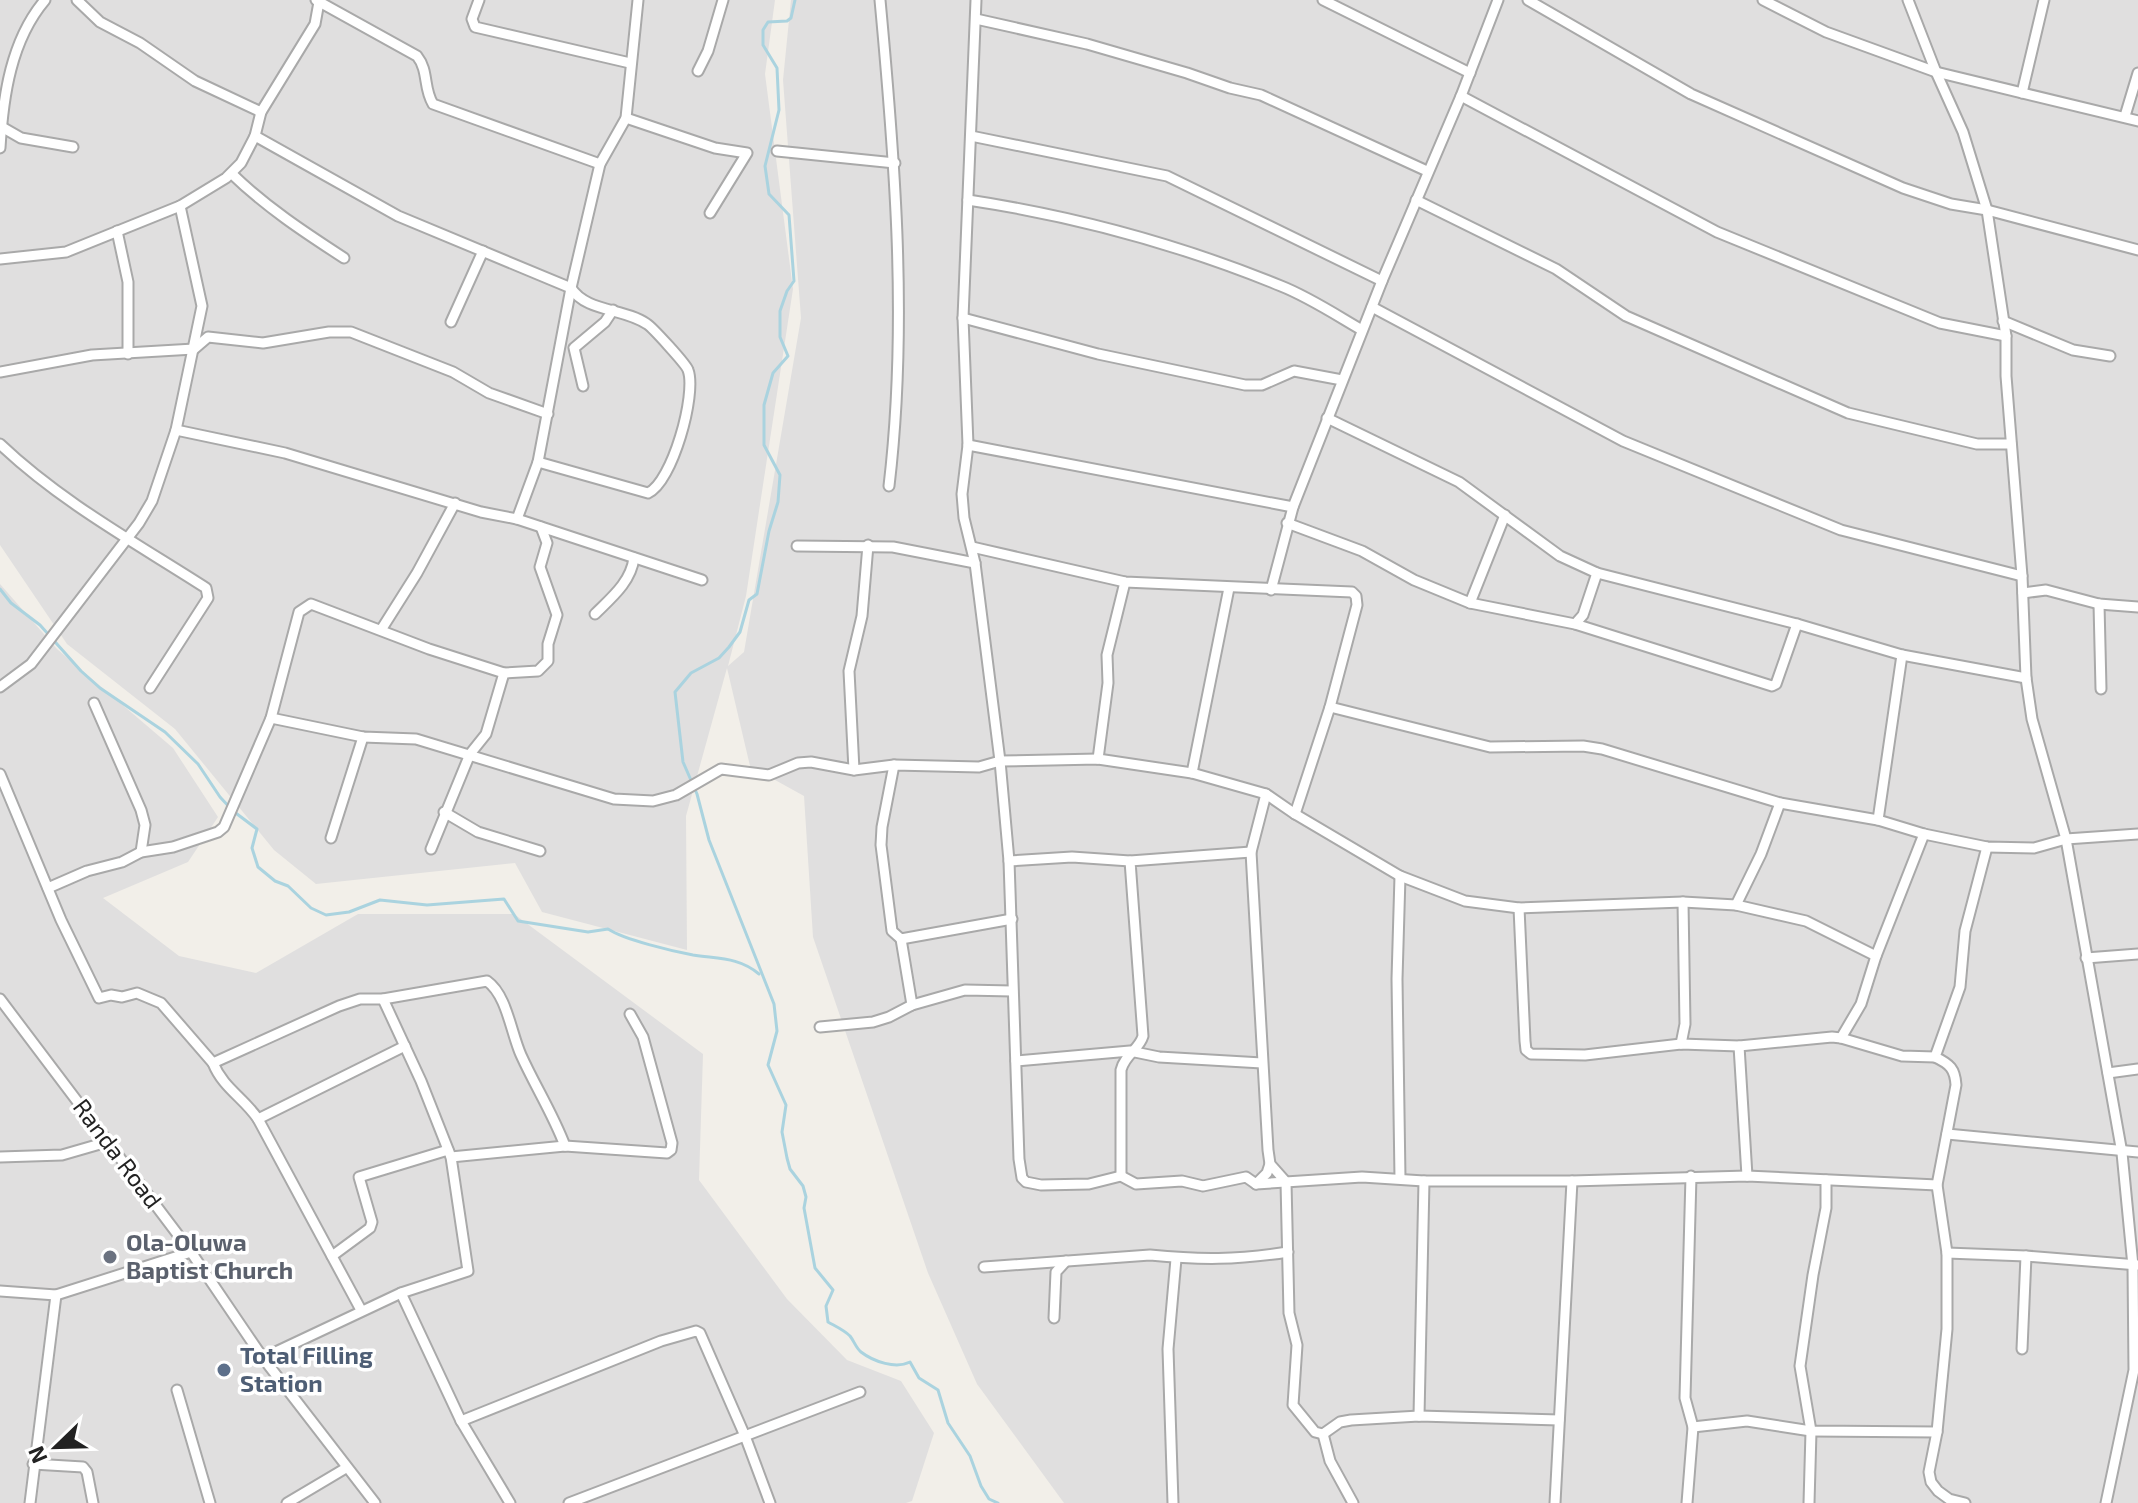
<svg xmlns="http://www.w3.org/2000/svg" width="2138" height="1503" viewBox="0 0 2138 1503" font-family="'Exo 2',sans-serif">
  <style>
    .residential { fill: #e0dfdf }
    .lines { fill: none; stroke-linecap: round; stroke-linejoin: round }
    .stream { stroke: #aad3df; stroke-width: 3 }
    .minor-casing { stroke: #a9a9a9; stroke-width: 13 }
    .minor { stroke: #fff; stroke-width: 9 }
    .worship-dot { fill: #6b7280; stroke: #fff; stroke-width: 3 }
    .service-dot { fill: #5c6f8a; stroke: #fff; stroke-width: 3 }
    .labels { text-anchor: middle; stroke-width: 7; stroke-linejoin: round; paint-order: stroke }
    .street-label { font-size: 24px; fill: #222; stroke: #fff }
    .worship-label { font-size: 24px; font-weight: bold; fill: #5b616d; stroke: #fff; text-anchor: start }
    .service-label { font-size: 24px; font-weight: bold; fill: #4e5e75; stroke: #fff; text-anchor: start }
  </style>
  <rect width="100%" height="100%" fill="#f2efe9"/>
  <g class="residential">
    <polygon points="0,0 775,0 765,74 793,289 746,596 728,666 744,652 801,318 783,80 791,0 2138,0 2138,1503 1064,1503 977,1384 928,1273 813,937 804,796 750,766 727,668 686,816 687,950 542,912 515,863 316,884 274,850 175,729 67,644 0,545"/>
    <polygon points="0,584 57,649 173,748 218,817 188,862 103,898 179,956 256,973 358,914 514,914 703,1054 699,1180 787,1299 847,1360 901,1381 934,1433 912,1501 906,1503 0,1503"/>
  </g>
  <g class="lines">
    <g class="stream">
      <path d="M795 0 791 18 787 21 768 22 763 30V45L777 68 779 110 765 166 769 194 789 215 794 281 787 291 780 311V337L788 356 773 373 764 405V445L780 475 778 502 769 531 757 594 749 600 740 632 729 647 719 658 691 673 675 692 683 762 697 794 709 840 774 1004 777 1031 768 1065 786 1105 782 1132 787 1158 790 1169 803 1186 806 1197 804 1208 815 1268 833 1290 826 1306 828 1322C835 1326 844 1330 850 1336 854 1341 856 1348 861 1352 874 1362 896 1369 910 1362L919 1378 938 1390 948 1423 970 1456 981 1486 989 1499 998 1503"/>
      <path d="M0 589 11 603 40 625 81 671 100 688 165 732 198 764 220 797 233 811 257 829 252 848 258 867 275 881 288 886 311 908 326 915 349 912 380 900 427 905 504 899 518 921 588 932 608 929C625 940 672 951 693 955 718 959 739 957 759 974"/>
    </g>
    <g class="minor-casing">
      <g id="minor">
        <polyline points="77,0 100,22 140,43 195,81 261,112"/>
        <path d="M316 0 417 56C429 71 423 88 433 104L600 164"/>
        <polyline points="479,0 472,19 475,27 630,63"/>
        <path d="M880 0C895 161 908 325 889 486"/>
        <polyline points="976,0 963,318 968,445 962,494 964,518 975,563 1000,761 1009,861 1019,1159 1022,1178 1026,1182 1041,1185 1089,1184 1121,1176 1136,1184 1182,1181 1203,1186 1246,1177 1256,1184 1267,1173 1270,1164"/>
        <polyline points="1323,0 1470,73"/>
        <polyline points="1528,0 1691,94 1903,188 1951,204 1987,210 2138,250"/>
        <polyline points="1763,0 1826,32 1936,72 2138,121"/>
        <polyline points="1908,0 1936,72 1963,132 1987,210 2006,336 2006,376 2022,576 2026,678 2032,719 2066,839 2122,1153 2133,1266 2134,1370 2106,1503"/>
        <polyline points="976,19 1087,44 1187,73 1230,88 1261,95 1427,171"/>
        <polyline points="698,71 708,51 723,0"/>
        <polyline points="2022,93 2044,0"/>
        <polyline points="1461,96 1717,232 1940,323 2006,336"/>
        <polyline points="2125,116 2138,73"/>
        <polyline points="626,118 715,148 747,153 710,213"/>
        <polyline points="0,126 21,138 73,147"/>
        <path d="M255 136 398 216 571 288C586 312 624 308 647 324 652 327 686 364 688 370 697 394 672 483 648 493L538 462"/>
        <polyline points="971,136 1167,176 1382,281"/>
        <path d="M0 148C3 96 11 40 45 0"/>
        <polyline points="777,151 895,163"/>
        <path d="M232 174C266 207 304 232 344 258"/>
        <path d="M968 200C1074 216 1181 245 1281 286 1309 297 1336 315 1362 330"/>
        <polyline points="1416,200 1556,269 1626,316 1848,413 1977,444 2011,444"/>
        <polyline points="117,231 128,282 128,354"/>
        <polyline points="0,259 66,252 180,206 226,178 241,163 255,136 261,112 315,24 319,2"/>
        <polyline points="1372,307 1623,441 1841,530 2022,576"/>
        <polyline points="963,318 1098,354 1245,385 1262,385 1294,371 1342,380"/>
        <polyline points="2003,321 2073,350 2110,356"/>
        <polyline points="451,322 483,251"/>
        <polyline points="0,372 92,355 194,349 208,337 263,343 329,332 351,332 453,372 489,393 548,414"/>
        <polyline points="583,386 574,348 605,322 613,310"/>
        <polyline points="1327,418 1459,482 1560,556 1597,573 1797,624 1902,655 2026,678"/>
        <polyline points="176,430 285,453 481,512 517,519 702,580"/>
        <path d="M0 444C61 502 136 543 206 588L208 598 150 688"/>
        <polyline points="968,445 1293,507"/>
        <polyline points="517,519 538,462 571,288 600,164 626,118 638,0"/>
        <polyline points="1287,523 1362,551 1414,580 1470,603 1575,624 1772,686 1776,684 1797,624"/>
        <polyline points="797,546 893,547 975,563"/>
        <polyline points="972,547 1125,582 1352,592 1356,596 1357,605 1330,707 1295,814"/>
        <polyline points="1271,590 1293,507 1382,281 1461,96 1498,0"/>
        <polyline points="2023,593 2046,590 2099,604 2138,607"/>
        <polyline points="1470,603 1505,515"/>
        <polyline points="2099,604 2101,689"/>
        <path d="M595 614C611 598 631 582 634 558"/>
        <polyline points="1575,624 1583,615 1597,573"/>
        <polyline points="381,630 417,573 455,503"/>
        <polyline points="504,673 538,671 548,661 548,644 557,615 540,567 547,543 541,527"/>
        <polyline points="0,687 31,664 139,523 152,501 176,430 202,306 180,206"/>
        <polyline points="94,703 141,810 145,825 141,852"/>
        <polyline points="1330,707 1490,747 1583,746 1602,749 1780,803 1878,820 1924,834 1987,847 2034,848 2066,839 2138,834"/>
        <polyline points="271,718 363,737 416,739 614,799 653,801 676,795 721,769 769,775 798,763 811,762 854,770 894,765 979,767 1000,761 1098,759 1192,773 1266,794 1295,814 1400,876 1465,901 1519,908 1683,902 1736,905 1806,921 1876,956"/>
        <polyline points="1098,759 1108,683 1107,655 1125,582"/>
        <polyline points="894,765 882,827 881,845 892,931 901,939 1012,919"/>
        <polyline points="854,770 849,671 862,616 868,545"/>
        <polyline points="1192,773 1229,588"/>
        <polyline points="0,774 61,920 99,998 111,995 122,997 137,993 161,1003 213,1063"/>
        <polyline points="1266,794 1251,852 1268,1150 1270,1164 1286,1182 1289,1313 1297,1345 1293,1405 1315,1432 1323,1434"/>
        <polyline points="444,812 478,832 540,851"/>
        <polyline points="1878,820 1902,655"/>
        <polyline points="331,838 363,737"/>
        <polyline points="1009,861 1072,857 1130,861"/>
        <polyline points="1400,876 1397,979 1400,1178"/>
        <polyline points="48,888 87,871 122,862 141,852 173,847 218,832 224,827 271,718 299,612 311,604 429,649 504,673 486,734 470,754 431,849"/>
        <polyline points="1736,905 1761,854 1780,803"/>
        <polyline points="1519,908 1525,1041 1526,1050 1531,1054 1585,1055 1681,1044 1739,1046 1832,1037 1841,1038 1902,1056 1935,1057"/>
        <polyline points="901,939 912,1005"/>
        <polyline points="2086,958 2138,954"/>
        <polyline points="0,999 191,1252 263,1358 375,1503"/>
        <polyline points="820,1027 873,1022 889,1017 912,1005 965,990 1012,991"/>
        <polyline points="1841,1038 1861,1004 1876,956 1924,834"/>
        <polyline points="1681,1044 1685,1024 1683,902"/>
        <polyline points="1739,1046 1747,1176"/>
        <polyline points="1016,1061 1130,1051 1159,1057 1262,1063"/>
        <polyline points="2108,1073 2138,1069"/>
        <polyline points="258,1119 405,1046"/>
        <polyline points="1947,1134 2138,1152"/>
        <polyline points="0,1157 62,1155 107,1142"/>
        <polyline points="451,1157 565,1146 667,1153 671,1150 672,1143 643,1037 630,1014"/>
        <path d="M1121 1176V1070C1125 1054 1139 1050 1143 1036L1130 861 1251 852"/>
        <polyline points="1256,1184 1362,1177 1424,1181 1572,1181 1747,1176 1937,1185"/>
        <polyline points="1947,1253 2026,1256 2138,1265"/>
        <polyline points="332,1256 370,1228 372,1222 359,1177 448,1150"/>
        <path d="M984 1267 1150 1255C1201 1260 1236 1260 1288 1252"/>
        <polyline points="0,1291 56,1295 191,1252"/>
        <polyline points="401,1293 461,1421 510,1503"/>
        <path d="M361 1310 258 1119C244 1098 223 1088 213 1063L339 1006 360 999H383L487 981C507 995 511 1033 521 1055 535 1086 553 1114 565 1146"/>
        <polyline points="1054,1318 1056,1272 1066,1261"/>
        <polyline points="2022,1349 2026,1256"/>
        <polyline points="263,1358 401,1293 468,1271 451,1157 421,1081 383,999"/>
        <polyline points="177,1390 210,1503"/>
        <polyline points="1419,1416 1424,1181"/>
        <polyline points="461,1421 661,1341 696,1331 700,1333 745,1436 770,1503"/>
        <polyline points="1693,1427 1747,1421 1811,1431 1937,1432"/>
        <polyline points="1323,1434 1340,1422 1351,1420 1419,1416 1559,1420"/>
        <polyline points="1323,1434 1330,1461 1353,1503"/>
        <polyline points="33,1464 83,1467 87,1472 93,1503"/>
        <polyline points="30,1503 56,1295"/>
        <polyline points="287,1503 346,1468"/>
        <polyline points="569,1503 860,1392"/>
        <polyline points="1173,1503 1168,1349 1176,1259"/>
        <polyline points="1555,1503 1572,1181"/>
        <polyline points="1687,1503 1693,1427 1685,1398 1691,1176"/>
        <polyline points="1809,1503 1811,1431 1800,1366 1813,1275 1826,1208 1826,1180"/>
        <path d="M1965 1503 1949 1499 1938 1491 1931 1482 1929 1472 1937 1432 1947 1329V1253L1937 1185 1956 1085C1955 1069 1950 1064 1935 1057L1960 987 1965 931 1987 847"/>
      </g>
    </g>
    <use href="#minor" class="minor"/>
  </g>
  <circle class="worship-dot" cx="110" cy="1257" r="8"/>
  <circle class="service-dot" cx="224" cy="1370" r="8"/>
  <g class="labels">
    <g class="street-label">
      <text transform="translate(117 1154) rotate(53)" y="8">Randa Road</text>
    </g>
    <g class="worship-label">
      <text x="126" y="1251">Ola-Oluwa<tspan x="126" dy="28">Baptist Church</tspan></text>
    </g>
    <g class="service-label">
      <text x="240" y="1364">Total Filling<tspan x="240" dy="28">Station</tspan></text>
    </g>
  </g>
  <g transform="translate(56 1447) rotate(247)" stroke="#ffffff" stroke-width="6" paint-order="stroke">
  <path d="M0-6L14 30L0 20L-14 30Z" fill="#222222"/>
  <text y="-12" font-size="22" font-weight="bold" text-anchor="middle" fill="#222222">N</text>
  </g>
</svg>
